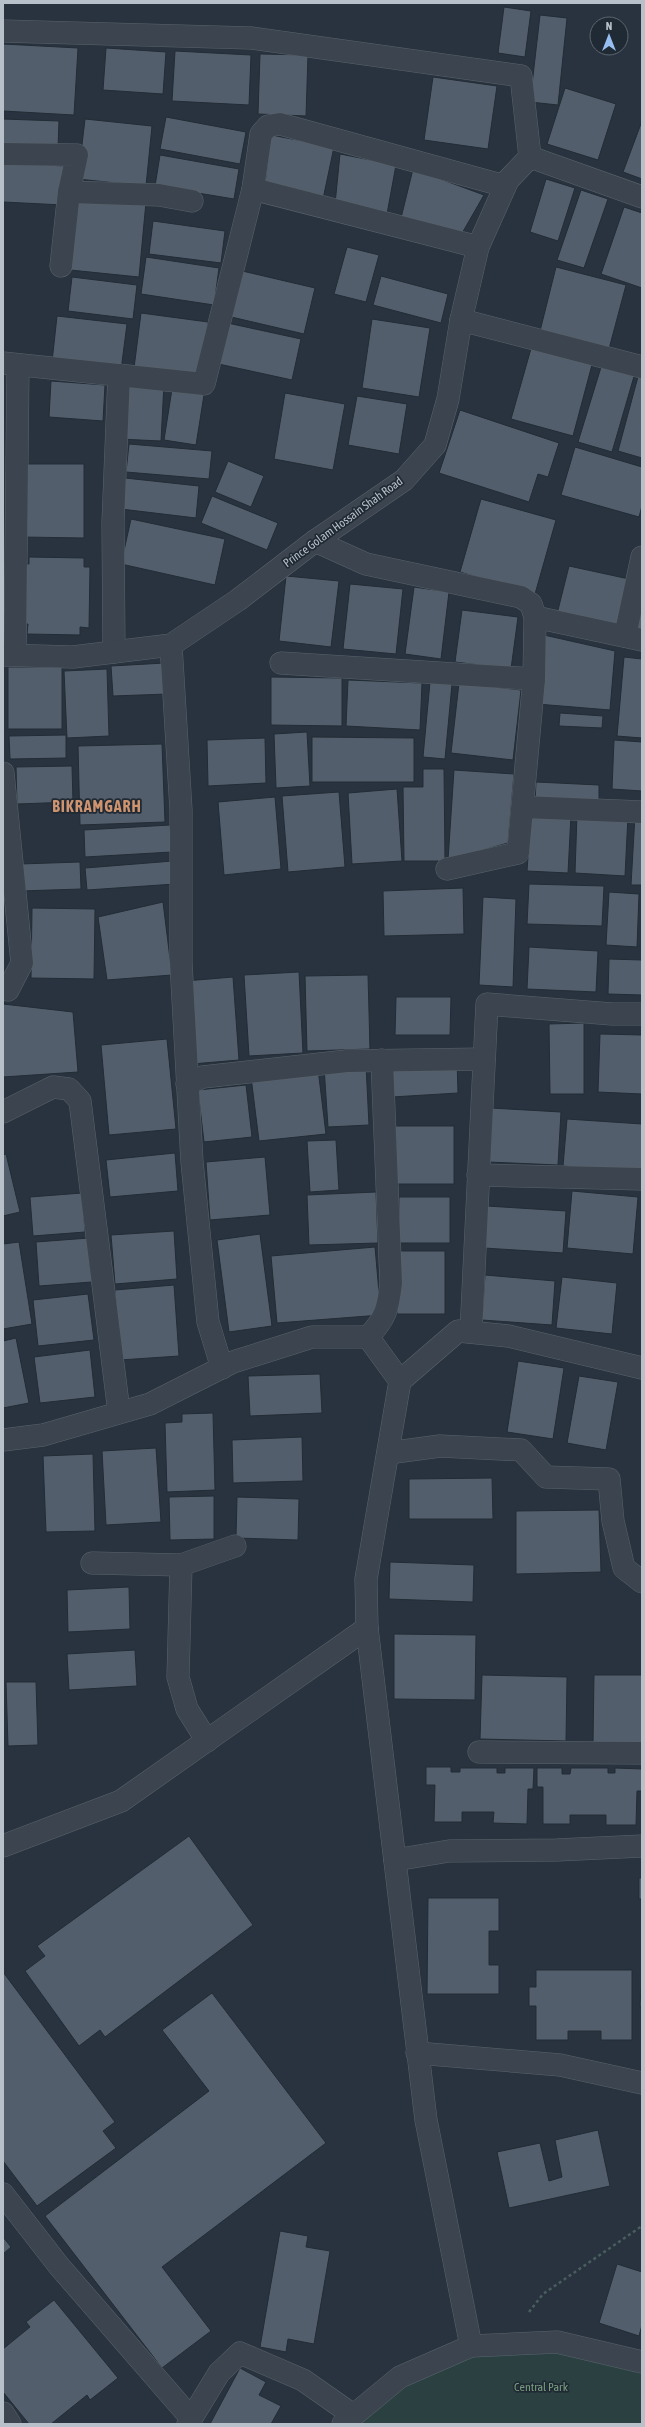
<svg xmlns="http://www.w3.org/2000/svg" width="645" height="2427" viewBox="0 0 645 2427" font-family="'Asap Condensed',sans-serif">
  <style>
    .green { fill: #2b4141 }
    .building { fill: #535e6c; stroke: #222c36 }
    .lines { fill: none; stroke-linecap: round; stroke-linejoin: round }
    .service-casing { stroke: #59636c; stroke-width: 23 }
    .minor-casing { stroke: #59636c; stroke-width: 23 }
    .tertiary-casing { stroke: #59636c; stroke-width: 23 }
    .path { stroke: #4a5d5f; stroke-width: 2.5; stroke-dasharray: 3 3; stroke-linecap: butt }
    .service { stroke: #3c454f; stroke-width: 22 }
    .minor { stroke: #3c454f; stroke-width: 22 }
    .tertiary { stroke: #3c454f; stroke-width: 22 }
    .labels { text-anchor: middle; stroke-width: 3.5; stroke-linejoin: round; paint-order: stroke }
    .street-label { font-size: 12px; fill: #b8c0c9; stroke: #202a34 }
    .park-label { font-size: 12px; fill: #789d7f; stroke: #202a34 }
    .district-label { font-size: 16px; font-weight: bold; letter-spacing: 1px; fill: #ce936f; stroke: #202a34 }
  </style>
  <rect width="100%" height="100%" fill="#28333f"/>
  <polygon class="green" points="558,2349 642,2374 642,2424 357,2424 406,2384 475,2353"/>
  <g class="building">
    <polygon points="504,7 531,11 525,57 498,53"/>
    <polygon points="540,15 567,18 558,105 530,102"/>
    <polygon points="3,44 78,48 74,115 3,111"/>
    <polygon points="106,48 166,52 163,94 103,90"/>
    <polygon points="175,51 251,55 249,105 172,101"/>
    <polygon points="260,54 308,55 306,116 258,114"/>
    <polygon points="433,77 497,86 488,149 424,140"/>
    <polygon points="565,88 616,104 598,160 547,144"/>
    <polygon points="166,117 246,132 240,164 160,149"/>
    <polygon points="3,119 59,121 58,148 3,145"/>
    <polygon points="85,119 152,126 146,186 78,179"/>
    <polygon points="642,121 642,179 623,172"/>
    <polygon points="271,135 334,147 323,199 265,183"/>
    <polygon points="340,154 396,165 387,214 335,204"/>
    <polygon points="160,155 239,169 234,199 155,186"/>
    <polygon points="3,163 65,166 63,205 3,202"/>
    <polygon points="413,169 484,195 461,235 401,218"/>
    <polygon points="546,179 575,188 558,241 530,232"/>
    <polygon points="581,190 608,199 584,268 557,260"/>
    <polygon points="77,195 146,202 139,277 70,270"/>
    <polygon points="624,207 642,213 642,288 601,274"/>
    <polygon points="153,221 225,231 221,263 149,254"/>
    <polygon points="347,247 379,255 366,302 334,294"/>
    <polygon points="146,257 219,268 214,305 141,294"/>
    <polygon points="556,267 626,285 609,349 540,331"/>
    <polygon points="238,270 315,288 304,334 227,316"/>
    <polygon points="381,276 448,294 441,323 373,305"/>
    <polygon points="72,277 137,285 133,319 68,311"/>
    <polygon points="141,313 208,322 201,377 134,368"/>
    <polygon points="57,316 127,324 121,370 52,362"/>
    <polygon points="372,319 430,328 419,397 362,388"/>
    <polygon points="223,322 301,339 292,380 214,363"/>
    <polygon points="532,345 593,361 573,436 511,419"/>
    <polygon points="602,364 635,373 612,452 578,442"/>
    <polygon points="639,373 642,374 642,458 618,451"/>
    <polygon points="51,381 105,385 103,421 49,417"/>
    <polygon points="122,381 164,383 161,441 119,439"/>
    <polygon points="172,389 204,395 196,445 164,440"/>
    <polygon points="285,393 345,404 333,470 274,459"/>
    <polygon points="357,396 407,404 399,454 348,445"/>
    <polygon points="460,410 559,443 548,477 538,474 529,502 439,473"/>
    <polygon points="129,444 212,451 209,479 126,472"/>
    <polygon points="575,447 642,467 642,506 639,517 561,495"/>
    <polygon points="228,461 264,476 251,507 215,492"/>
    <polygon points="23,464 84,464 84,538 23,537"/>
    <polygon points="125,478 199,486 196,518 121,509"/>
    <polygon points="212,496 278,523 267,550 201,523"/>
    <polygon points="481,499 556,520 535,594 460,572"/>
    <polygon points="131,519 225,539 215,585 121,564"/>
    <polygon points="29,557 84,558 84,567 90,567 89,628 80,627 80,635 27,634 28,624 22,624 23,564 29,564"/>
    <polygon points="569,566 629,579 618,628 557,614"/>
    <polygon points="286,576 339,581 331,647 279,641"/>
    <polygon points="350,584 403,589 396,654 343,649"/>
    <polygon points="642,585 642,631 633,629"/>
    <polygon points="414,587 449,592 441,659 405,654"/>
    <polygon points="462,610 518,617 511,669 455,662"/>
    <polygon points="544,635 615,651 610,710 537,704"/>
    <polygon points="624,657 642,659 642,738 617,736"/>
    <polygon points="165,663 167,694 113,696 111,666"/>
    <rect x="8" y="667" width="54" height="62"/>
    <polygon points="107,669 109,736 67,738 64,671"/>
    <polygon points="271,677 342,678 342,726 271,725"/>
    <polygon points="348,680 422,683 420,730 346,726"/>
    <polygon points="430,682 452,684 445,759 423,757"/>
    <polygon points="459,683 521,690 513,760 451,753"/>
    <polygon points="560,713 603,716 602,728 559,726"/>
    <polygon points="307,732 310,786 276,788 274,734"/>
    <polygon points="66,735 66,758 10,759 9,736"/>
    <polygon points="312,737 414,738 414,782 312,782"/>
    <polygon points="265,738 266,783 208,786 207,740"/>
    <polygon points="614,740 642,742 642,791 612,789"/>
    <polygon points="162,744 165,822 80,825 78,746"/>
    <polygon points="72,766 73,802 17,804 16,767"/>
    <polygon points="423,769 444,769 445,861 404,861 403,787 423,787"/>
    <polygon points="454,770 514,774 508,843 448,860"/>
    <polygon points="536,782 599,785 599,804 535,802"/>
    <polygon points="397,789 402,861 352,864 348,793"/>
    <polygon points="339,792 345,867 288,872 282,796"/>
    <polygon points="275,797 281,869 224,875 218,802"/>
    <polygon points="531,813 571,815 568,873 527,871"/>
    <polygon points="577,814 628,816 625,876 575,873"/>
    <polygon points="635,815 642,815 642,885 631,885"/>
    <polygon points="170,825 172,852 85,857 84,830"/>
    <polygon points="173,861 175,884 87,890 85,868"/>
    <polygon points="80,862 81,889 21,891 20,864"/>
    <polygon points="529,884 604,886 602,926 527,924"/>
    <polygon points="463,888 464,934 384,936 383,891"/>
    <polygon points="609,892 639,894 637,947 606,945"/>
    <polygon points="483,897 516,899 513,987 479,985"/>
    <polygon points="163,902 172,975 107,980 98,917"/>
    <polygon points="32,908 95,909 94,979 31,978"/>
    <polygon points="529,947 598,951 596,992 527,989"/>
    <polygon points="609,959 642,960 642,995 608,994"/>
    <polygon points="299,972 303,1053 249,1056 244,975"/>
    <polygon points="368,975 370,1049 307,1051 305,976"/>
    <polygon points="233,977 239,1060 192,1064 185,981"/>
    <polygon points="396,997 451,997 450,1035 395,1035"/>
    <polygon points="3,1004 73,1012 78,1072 3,1077"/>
    <polygon points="584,1023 584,1094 550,1094 549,1024"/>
    <polygon points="600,1034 642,1035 642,1094 598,1092"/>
    <polygon points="167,1039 176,1129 109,1135 101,1045"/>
    <polygon points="457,1061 458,1093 392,1097 390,1064"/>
    <polygon points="366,1065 369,1125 328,1127 324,1067"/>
    <polygon points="318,1069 326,1134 259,1141 251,1077"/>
    <polygon points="246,1085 252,1137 204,1142 198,1090"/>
    <polygon points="491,1108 561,1112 558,1165 488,1162"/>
    <polygon points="567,1119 642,1124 642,1172 563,1166"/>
    <rect x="394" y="1126" width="60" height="58"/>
    <polygon points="336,1140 339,1190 310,1192 307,1141"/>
    <polygon points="175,1153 178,1191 110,1197 106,1160"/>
    <polygon points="6,1154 20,1212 3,1216 3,1155"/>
    <polygon points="265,1157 270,1215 210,1220 206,1162"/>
    <polygon points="572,1191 638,1197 633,1254 567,1248"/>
    <polygon points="376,1192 378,1243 309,1245 307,1195"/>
    <polygon points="82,1193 85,1232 33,1236 30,1197"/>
    <rect x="399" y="1197" width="51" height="46"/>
    <polygon points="487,1206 566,1211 563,1253 484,1248"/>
    <polygon points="174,1231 177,1279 115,1284 111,1235"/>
    <polygon points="260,1234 272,1326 229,1332 217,1240"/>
    <polygon points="89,1238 92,1282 39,1286 36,1242"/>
    <polygon points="19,1242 32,1324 3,1329 3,1244"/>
    <polygon points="375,1247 381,1315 277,1323 271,1256"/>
    <rect x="397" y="1251" width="48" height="63"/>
    <polygon points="485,1275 555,1281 552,1325 482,1320"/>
    <polygon points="562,1277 617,1283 612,1334 556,1328"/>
    <polygon points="174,1285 179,1356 120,1360 115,1290"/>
    <polygon points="88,1294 94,1340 38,1346 33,1300"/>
    <polygon points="16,1338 29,1403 3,1408 3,1341"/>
    <polygon points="90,1350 95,1397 40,1403 34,1357"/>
    <polygon points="518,1361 564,1368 553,1439 507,1432"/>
    <polygon points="320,1374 322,1413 250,1416 248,1376"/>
    <polygon points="579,1376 618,1382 606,1450 567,1443"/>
    <polygon points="213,1413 215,1490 167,1492 165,1423 182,1422 182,1414"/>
    <polygon points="302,1437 303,1481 233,1483 232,1440"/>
    <polygon points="156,1448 161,1522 106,1525 102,1451"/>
    <polygon points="93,1454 95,1531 46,1532 43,1456"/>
    <polygon points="492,1478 493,1519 409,1519 409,1479"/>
    <polygon points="214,1496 214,1539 170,1540 169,1497"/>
    <polygon points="237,1497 299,1499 298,1540 236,1538"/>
    <polygon points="599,1510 601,1572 516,1574 516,1511"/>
    <polygon points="390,1562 474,1565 473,1602 389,1599"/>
    <polygon points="129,1587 130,1629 68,1632 67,1590"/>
    <polygon points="394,1634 476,1635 475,1700 394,1699"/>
    <polygon points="135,1650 137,1686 69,1690 67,1654"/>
    <polygon points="482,1675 567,1677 566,1741 480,1739"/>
    <polygon points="594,1675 642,1675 642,1744 593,1743"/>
    <polygon points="6,1682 36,1682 38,1745 8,1746"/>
    <polygon points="426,1767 451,1767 451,1772 460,1772 460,1768 497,1768 497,1773 505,1773 505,1768 534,1768 533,1789 528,1789 527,1824 493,1823 494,1812 462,1812 462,1822 434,1822 435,1785 426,1785"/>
    <polygon points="537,1768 562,1768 562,1774 570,1774 571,1768 608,1768 608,1773 615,1773 615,1768 642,1769 642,1791 637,1791 636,1825 606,1825 606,1815 570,1815 570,1824 543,1824 543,1787 537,1787"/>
    <polygon points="189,1836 253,1925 105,2037 100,2030 79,2046 25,1971 45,1956 37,1946"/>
    <rect x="639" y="1878" width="3" height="21"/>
    <polygon points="428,1898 499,1898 499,1931 489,1931 489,1965 499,1965 499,1994 427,1994"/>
    <polygon points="536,1970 632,1970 632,2040 601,2040 601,2031 568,2031 568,2040 536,2040 536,2006 529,2006 529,1987 536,1987"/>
    <polygon points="3,1972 115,2122 103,2131 116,2148 37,2206 3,2161"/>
    <polygon points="641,1987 642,1987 642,2006 640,2006"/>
    <polygon points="212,1993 326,2143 162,2267 211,2331 162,2368 45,2216 209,2091 162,2030"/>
    <polygon points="598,2130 610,2186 509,2208 497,2152 540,2143 549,2181 562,2177 555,2140"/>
    <polygon points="280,2231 308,2236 306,2247 330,2251 314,2344 288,2339 286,2352 260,2347"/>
    <polygon points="3,2237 11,2247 3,2254"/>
    <polygon points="617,2264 642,2272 642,2325 639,2336 599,2323"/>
    <polygon points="54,2300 118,2378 90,2400 87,2395 51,2424 29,2424 3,2392 3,2349 30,2327 26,2322"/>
    <polygon points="240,2368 266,2382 259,2395 281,2406 271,2424 210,2424"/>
  </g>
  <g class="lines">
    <g class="service-casing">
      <g id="service">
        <polyline points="3,154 77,155 69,192 61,266"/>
        <polyline points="69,192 159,195 192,201"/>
        <polyline points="625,636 642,557"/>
        <polyline points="524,807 642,812"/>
        <polyline points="92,1563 181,1565 235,1546"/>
        <polyline points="181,1565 178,1677 187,1709 207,1741"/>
        <polyline points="3,2194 59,2266 190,2417"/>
        <polyline points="3,2413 10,2424"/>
        <polyline points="188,2424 219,2373 240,2353 303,2380 353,2415"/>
      </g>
    </g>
    <g class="minor-casing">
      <g id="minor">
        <polyline points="3,31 251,38 521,76 530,157"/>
        <polyline points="253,189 478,247"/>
        <polyline points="461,320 642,367"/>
        <polyline points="3,363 204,384 253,189 261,134 268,126 280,124 505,186"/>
        <polyline points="315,541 366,564 521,597 531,604 535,617 534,679 518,853 447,869"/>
        <polyline points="535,617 642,640"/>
        <polyline points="171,645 181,810 181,963 192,1162 208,1322 222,1368"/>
        <polyline points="114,652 113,522 119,375"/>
        <polyline points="15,655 18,365"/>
        <polyline points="281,663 534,679"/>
        <polyline points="3,773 22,963 8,990"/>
        <polyline points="187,1084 203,1077 347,1061 484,1059"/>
        <polyline points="3,1112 53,1087 69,1089 80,1101 119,1412"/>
        <polyline points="478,1175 642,1179"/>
        <polyline points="471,1332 487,1004 612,1014 642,1014"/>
        <path d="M368 1337C386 1318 388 1309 391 1283L382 1060"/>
        <polyline points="3,1440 43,1435 150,1404 233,1362 312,1337 368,1337 400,1381"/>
        <polyline points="388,1453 440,1446 521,1450 546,1477 609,1479 613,1521 624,1568 642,1582"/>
        <polyline points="479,1752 642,1753"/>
        <polyline points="3,1846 121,1801 367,1628"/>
        <polyline points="395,1860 449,1851 557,1850 642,1846"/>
        <polyline points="417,2053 560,2065 642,2083"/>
        <polyline points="471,2346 426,2120 367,1628 366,1579 400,1381 458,1331 508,1336 642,1368"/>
        <polyline points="343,2424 400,2377 471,2346 557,2342 642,2362"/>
      </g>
    </g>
    <g class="tertiary-casing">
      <polyline id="tertiary" points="3,655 73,657 171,645 238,600 315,541 404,480 435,445 448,399 461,320 478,247 508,180 530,157 642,197"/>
    </g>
    <polyline class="path" points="529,2312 543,2294 642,2226"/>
    <use href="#service" class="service"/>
    <use href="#minor" class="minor"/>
    <use href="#tertiary" class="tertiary"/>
  </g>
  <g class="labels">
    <g class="street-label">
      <text transform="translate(343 522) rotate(-36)" y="4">Prince Golam Hossain Shah Road</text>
    </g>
    <g class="park-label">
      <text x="541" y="2391">Central Park</text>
    </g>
    <g class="district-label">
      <text x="97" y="812">BIKRAMGARH</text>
    </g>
  </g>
  <rect width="645" height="2427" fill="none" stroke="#b8c0c9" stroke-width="8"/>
  <g transform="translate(609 36)"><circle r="19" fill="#202a34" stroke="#5d6670"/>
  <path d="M0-3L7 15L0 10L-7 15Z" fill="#96bef0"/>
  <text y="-6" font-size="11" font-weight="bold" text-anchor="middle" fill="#b8c0c9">N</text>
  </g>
</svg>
